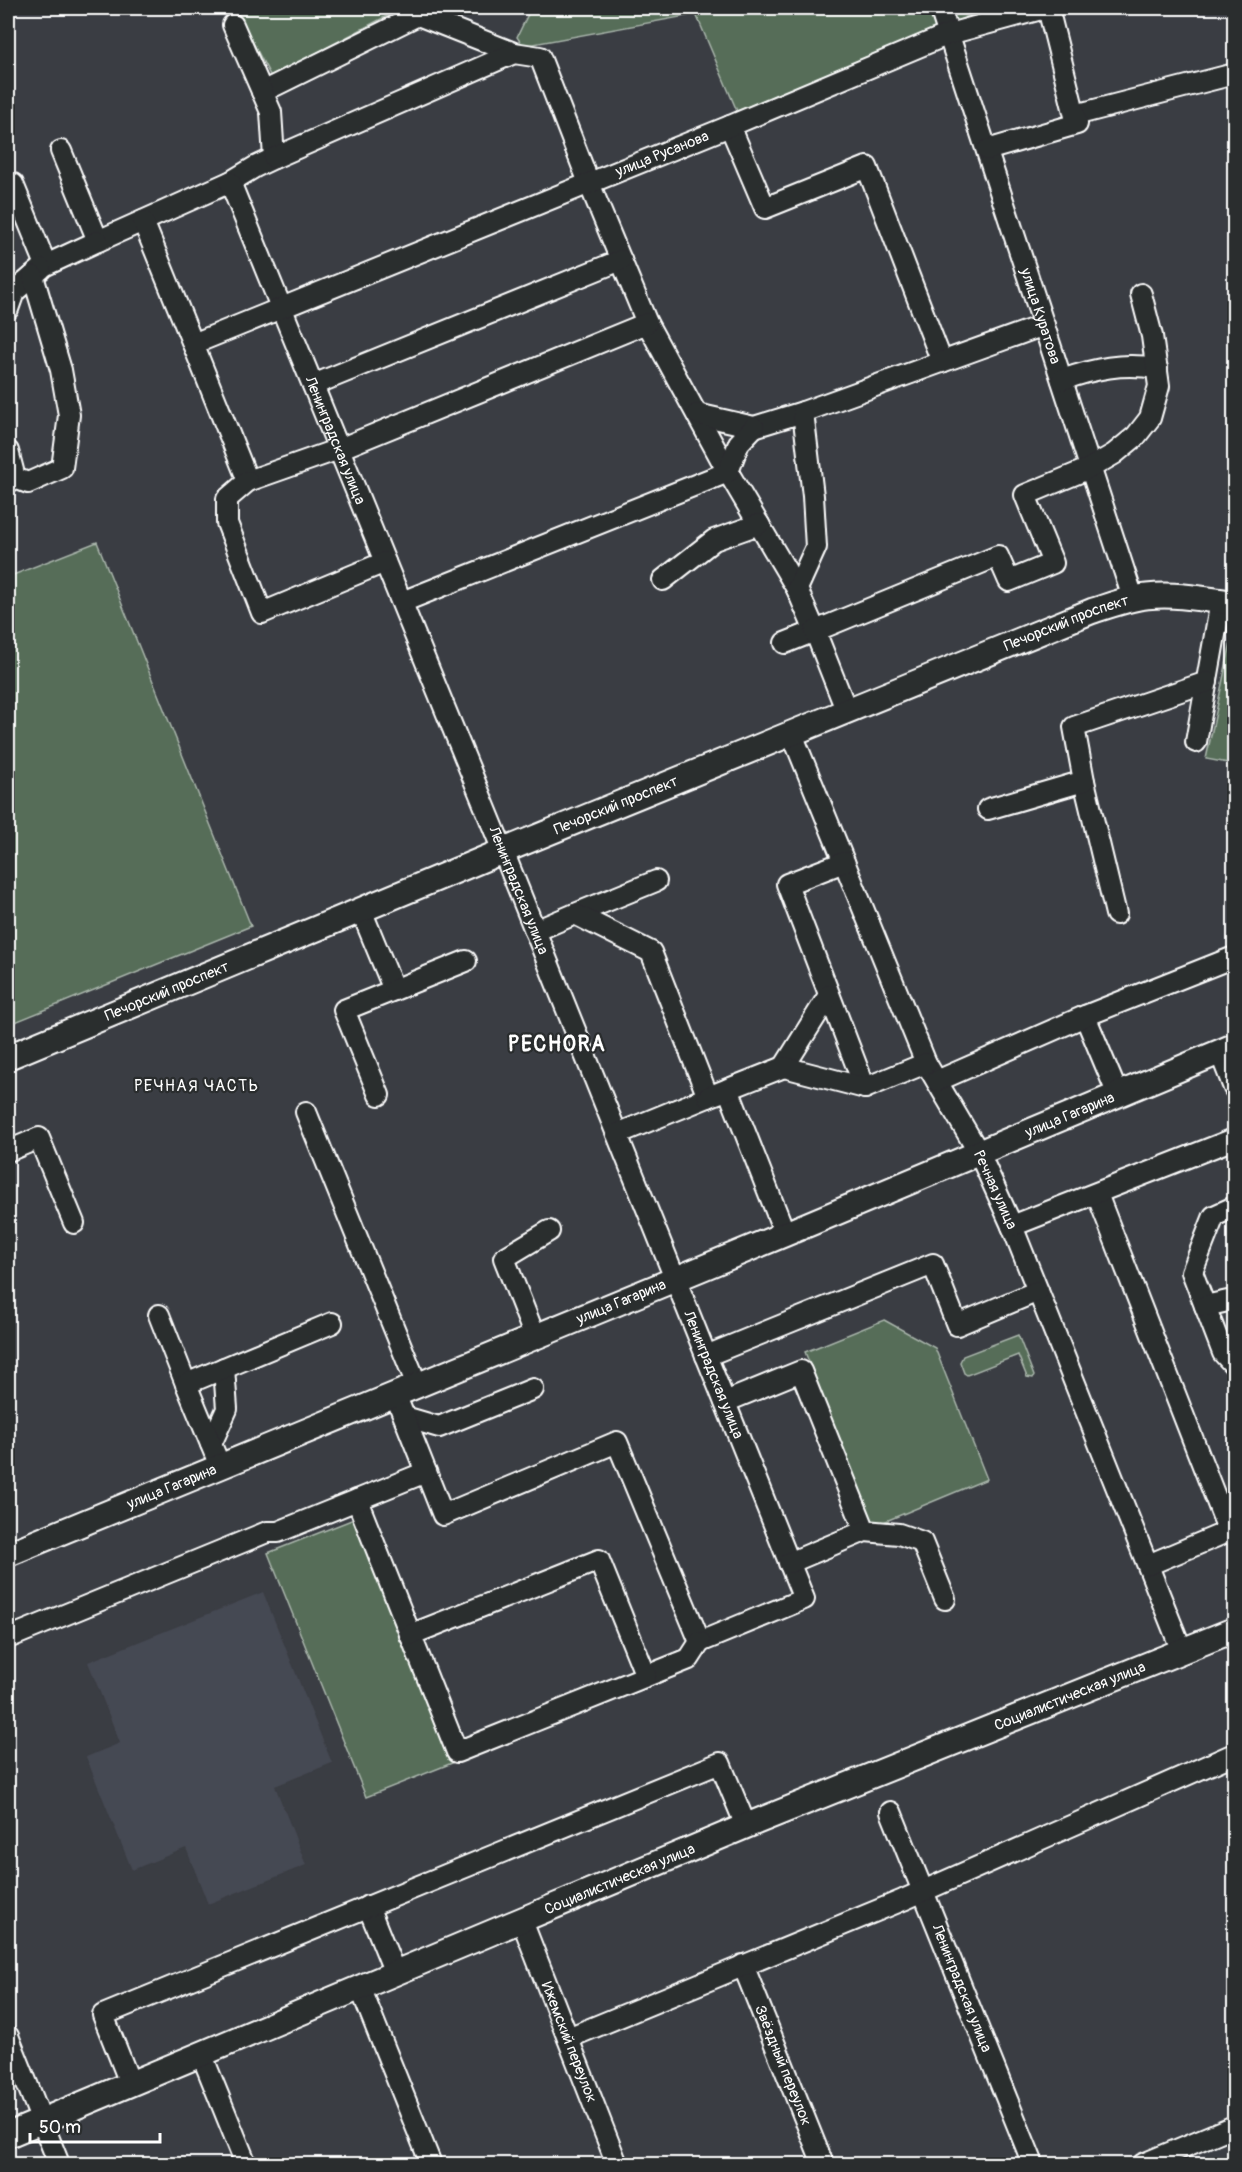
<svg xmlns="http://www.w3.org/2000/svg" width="1242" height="2172" viewBox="0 0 1242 2172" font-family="Pangolin,sans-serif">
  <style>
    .built { fill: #454852 }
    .green { fill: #566d59; stroke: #aab6ac; stroke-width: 1.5 }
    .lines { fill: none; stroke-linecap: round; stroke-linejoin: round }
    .minor-casing { stroke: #fff; stroke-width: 24 }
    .major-casing { stroke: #fff; stroke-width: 28 }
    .minor { stroke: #2a2d2e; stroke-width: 20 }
    .major { stroke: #2a2d2e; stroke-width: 24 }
    .labels { text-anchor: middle; stroke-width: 4.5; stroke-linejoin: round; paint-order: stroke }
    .street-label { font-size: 15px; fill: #fff; stroke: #2a2d2e }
    .neighbourhood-label { font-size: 16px; letter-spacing: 1.5px; fill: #fff; stroke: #2a2d2e }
    .district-label { font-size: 21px; font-weight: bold; letter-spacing: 1.5px; fill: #fff; stroke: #2a2d2e }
  </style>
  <rect width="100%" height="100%" fill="#3a3d43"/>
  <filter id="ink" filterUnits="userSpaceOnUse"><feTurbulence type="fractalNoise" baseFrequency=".0167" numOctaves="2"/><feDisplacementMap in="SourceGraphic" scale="12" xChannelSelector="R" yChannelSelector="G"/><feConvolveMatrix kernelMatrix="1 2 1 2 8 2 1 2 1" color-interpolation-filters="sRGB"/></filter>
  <g filter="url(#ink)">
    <polygon class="built" points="263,1592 332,1763 275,1786 306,1865 208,1904 186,1848 132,1870 86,1757 120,1743 88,1662"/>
    <g class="green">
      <polygon points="235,8 402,8 271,77"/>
      <polygon points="531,8 1026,8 971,15 737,111 696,14 523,46 517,37"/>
      <polygon points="97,542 251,926 8,1025 8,577"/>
      <polygon points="1232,637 1234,638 1234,764 1206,759"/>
      <polygon points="884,1320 935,1348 987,1479 874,1526 805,1352"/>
      <polygon points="1018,1335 1034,1376 1033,1378 1027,1377 1018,1355 967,1375 964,1373 960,1362 963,1356"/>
      <polygon points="354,1519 452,1763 366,1797 268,1553"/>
    </g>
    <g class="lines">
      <g class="minor-casing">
        <g id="minor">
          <path id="s1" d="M940 8 1133 598"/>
          <polyline points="262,92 418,15 514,53"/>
          <polyline points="1075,115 1234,74"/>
          <polyline points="730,126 765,208 867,167 942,362"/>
          <polyline points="987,150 1077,124 1048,8"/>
          <polyline points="61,151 98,241 230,182 255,167 274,158 271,112 233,25"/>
          <polyline points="274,158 514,53 540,57 589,183 647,323 728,472 797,589"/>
          <path id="s2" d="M230 182 503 851 804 1599 700 1642 617 1442 443 1515 426 1472"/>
          <polyline points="8,187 13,184 46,265 98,241"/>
          <polyline points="143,221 193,344"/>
          <polyline points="8,309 14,292 41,269"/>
          <path id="s3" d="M647 323 339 449 248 481 193 344 730 126 949 34 1045 8"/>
          <path d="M1062 380C1096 368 1121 363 1157 368"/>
          <polyline points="313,385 621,260"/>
          <polyline points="697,414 754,427 803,412"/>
          <polyline points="8,451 15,478 28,483 62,468 69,415 61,370 33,276"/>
          <polyline points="248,481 227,499 227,523 262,613 385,562"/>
          <polyline points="663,580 714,540 759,524"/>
          <polyline points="402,602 728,472 739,443 754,427"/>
          <polyline points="785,643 815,631 797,589 816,547 813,496 803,412 1044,325"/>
          <polyline points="847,712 815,631 998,556 1009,581 1053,563 1025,495 1090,468 1114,454 1136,436 1150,418 1159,386 1152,336 1141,294"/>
          <path id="s4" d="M792 734 926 1063 979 1153 1012 1226 1182 1651"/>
          <polyline points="1196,742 1221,601"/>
          <polyline points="1084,781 1116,914"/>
          <polyline points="988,809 1084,781 1074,727 1207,682"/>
          <polyline points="844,862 787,884 865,1088"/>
          <polyline points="361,910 394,990 344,1010 379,1095"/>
          <polyline points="575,914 656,881"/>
          <polyline points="535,931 575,914 651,952 708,1097 617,1134"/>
          <polyline points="394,990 466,961"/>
          <polyline points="1085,1016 1118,1095"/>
          <polyline points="1220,1052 1234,1088"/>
          <polyline points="784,1067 829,995"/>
          <polyline points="937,1081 1085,1016 1234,957"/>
          <polyline points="728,1089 785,1234"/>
          <polyline points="708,1097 784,1067 865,1088 926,1063"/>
          <polyline points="306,1112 417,1385"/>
          <polyline points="8,1151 39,1138 74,1223"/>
          <polyline points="1097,1194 1229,1532"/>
          <polyline points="1234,1207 1214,1216 1192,1272 1223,1353 1234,1365"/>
          <polyline points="1012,1226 1234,1139"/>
          <polyline points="1205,1306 1228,1301 1234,1302"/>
          <polyline points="159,1315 186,1384"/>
          <polyline points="535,1337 504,1258 549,1231"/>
          <polyline points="706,1356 933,1264 957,1325 1038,1291"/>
          <polyline points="725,1402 801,1371 865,1531"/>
          <polyline points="405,1417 439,1427 533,1389"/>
          <polyline points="211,1444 227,1409 224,1368"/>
          <polyline points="220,1466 186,1384 332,1323"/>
          <polyline points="357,1500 457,1752 689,1659 700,1642"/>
          <polyline points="789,1563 865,1531 899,1534 922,1542 945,1599"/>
          <polyline points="1148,1565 1234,1529"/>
          <polyline points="410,1635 599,1560 646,1676"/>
          <polyline points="8,1638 267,1532 278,1532 426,1472 395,1394"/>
          <path id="s5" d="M891 1812 1033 2164"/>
          <polyline points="368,1906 395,1973"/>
          <path id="s6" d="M522 1921 617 2164"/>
          <path id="s7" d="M743 1965 823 2164"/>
          <polyline points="360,1987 431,2164"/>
          <polyline points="8,2036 59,2164"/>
          <polyline points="568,2038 903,1900 1234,1754"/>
          <polyline points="201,2053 246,2164"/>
          <polyline points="130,2083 103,2015 720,1763 746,1826"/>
          <polyline points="1143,2164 1234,2126"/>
        </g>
      </g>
      <g class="major-casing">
        <g id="major">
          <path id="s8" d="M8 1057 503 851 1092 611C1105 607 1118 602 1132 599 1166 591 1201 599 1234 603"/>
          <path id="s9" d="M8 1554 785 1234 1234 1046"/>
          <path id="s10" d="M8 2135 746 1826 1234 1630"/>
        </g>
      </g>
      <use href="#minor" class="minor"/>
      <use href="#major" class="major"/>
    </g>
  </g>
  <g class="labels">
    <g class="street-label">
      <text dy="5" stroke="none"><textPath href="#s3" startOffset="1083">улица Русанова</textPath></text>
      <text dy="5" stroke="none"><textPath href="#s1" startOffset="324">улица Куратова</textPath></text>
      <text dy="5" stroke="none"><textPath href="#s2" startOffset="279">Ленинградская улица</textPath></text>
      <text dy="5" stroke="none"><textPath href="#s8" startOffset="1144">Печорский проспект</textPath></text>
      <text dy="5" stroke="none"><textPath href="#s8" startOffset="658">Печорский проспект</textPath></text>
      <text dy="5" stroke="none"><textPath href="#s2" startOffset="765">Ленинградская улица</textPath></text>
      <text dy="5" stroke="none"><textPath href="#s8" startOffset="172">Печорский проспект</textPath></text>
      <text dy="5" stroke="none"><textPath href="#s9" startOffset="1149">улица Гагарина</textPath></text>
      <text dy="5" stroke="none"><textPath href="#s4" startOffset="500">Речная улица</textPath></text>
      <text dy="5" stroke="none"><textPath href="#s9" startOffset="663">улица Гагарина</textPath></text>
      <text dy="5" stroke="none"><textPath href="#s2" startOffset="1287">Ленинградская улица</textPath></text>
      <text dy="5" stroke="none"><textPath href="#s9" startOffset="177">улица Гагарина</textPath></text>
      <text dy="5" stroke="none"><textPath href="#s10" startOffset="1149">Социалистическая улица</textPath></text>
      <text dy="5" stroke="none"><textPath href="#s10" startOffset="663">Социалистическая улица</textPath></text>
      <text dy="5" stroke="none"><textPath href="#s5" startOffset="190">Ленинградская улица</textPath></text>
      <text dy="5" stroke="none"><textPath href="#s6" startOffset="130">Ижемский переулок</textPath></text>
      <text dy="5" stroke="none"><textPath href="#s7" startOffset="108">Звёздный переулок</textPath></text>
    </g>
    <g class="neighbourhood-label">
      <text x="197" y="1091">РЕЧНАЯ ЧАСТЬ</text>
    </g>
    <g class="district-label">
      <text x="557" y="1051">PECHORA</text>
    </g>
  </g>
  <rect width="1242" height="2172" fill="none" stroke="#2a2d2e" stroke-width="30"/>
  <rect x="15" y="15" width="1212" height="2142" fill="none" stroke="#fff" stroke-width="2" filter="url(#ink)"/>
  <path d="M30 2133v9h130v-9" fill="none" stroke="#ffffff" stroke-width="3"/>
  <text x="39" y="2133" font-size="18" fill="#ffffff" stroke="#2a2d2e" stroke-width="4.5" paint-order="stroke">50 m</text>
</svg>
